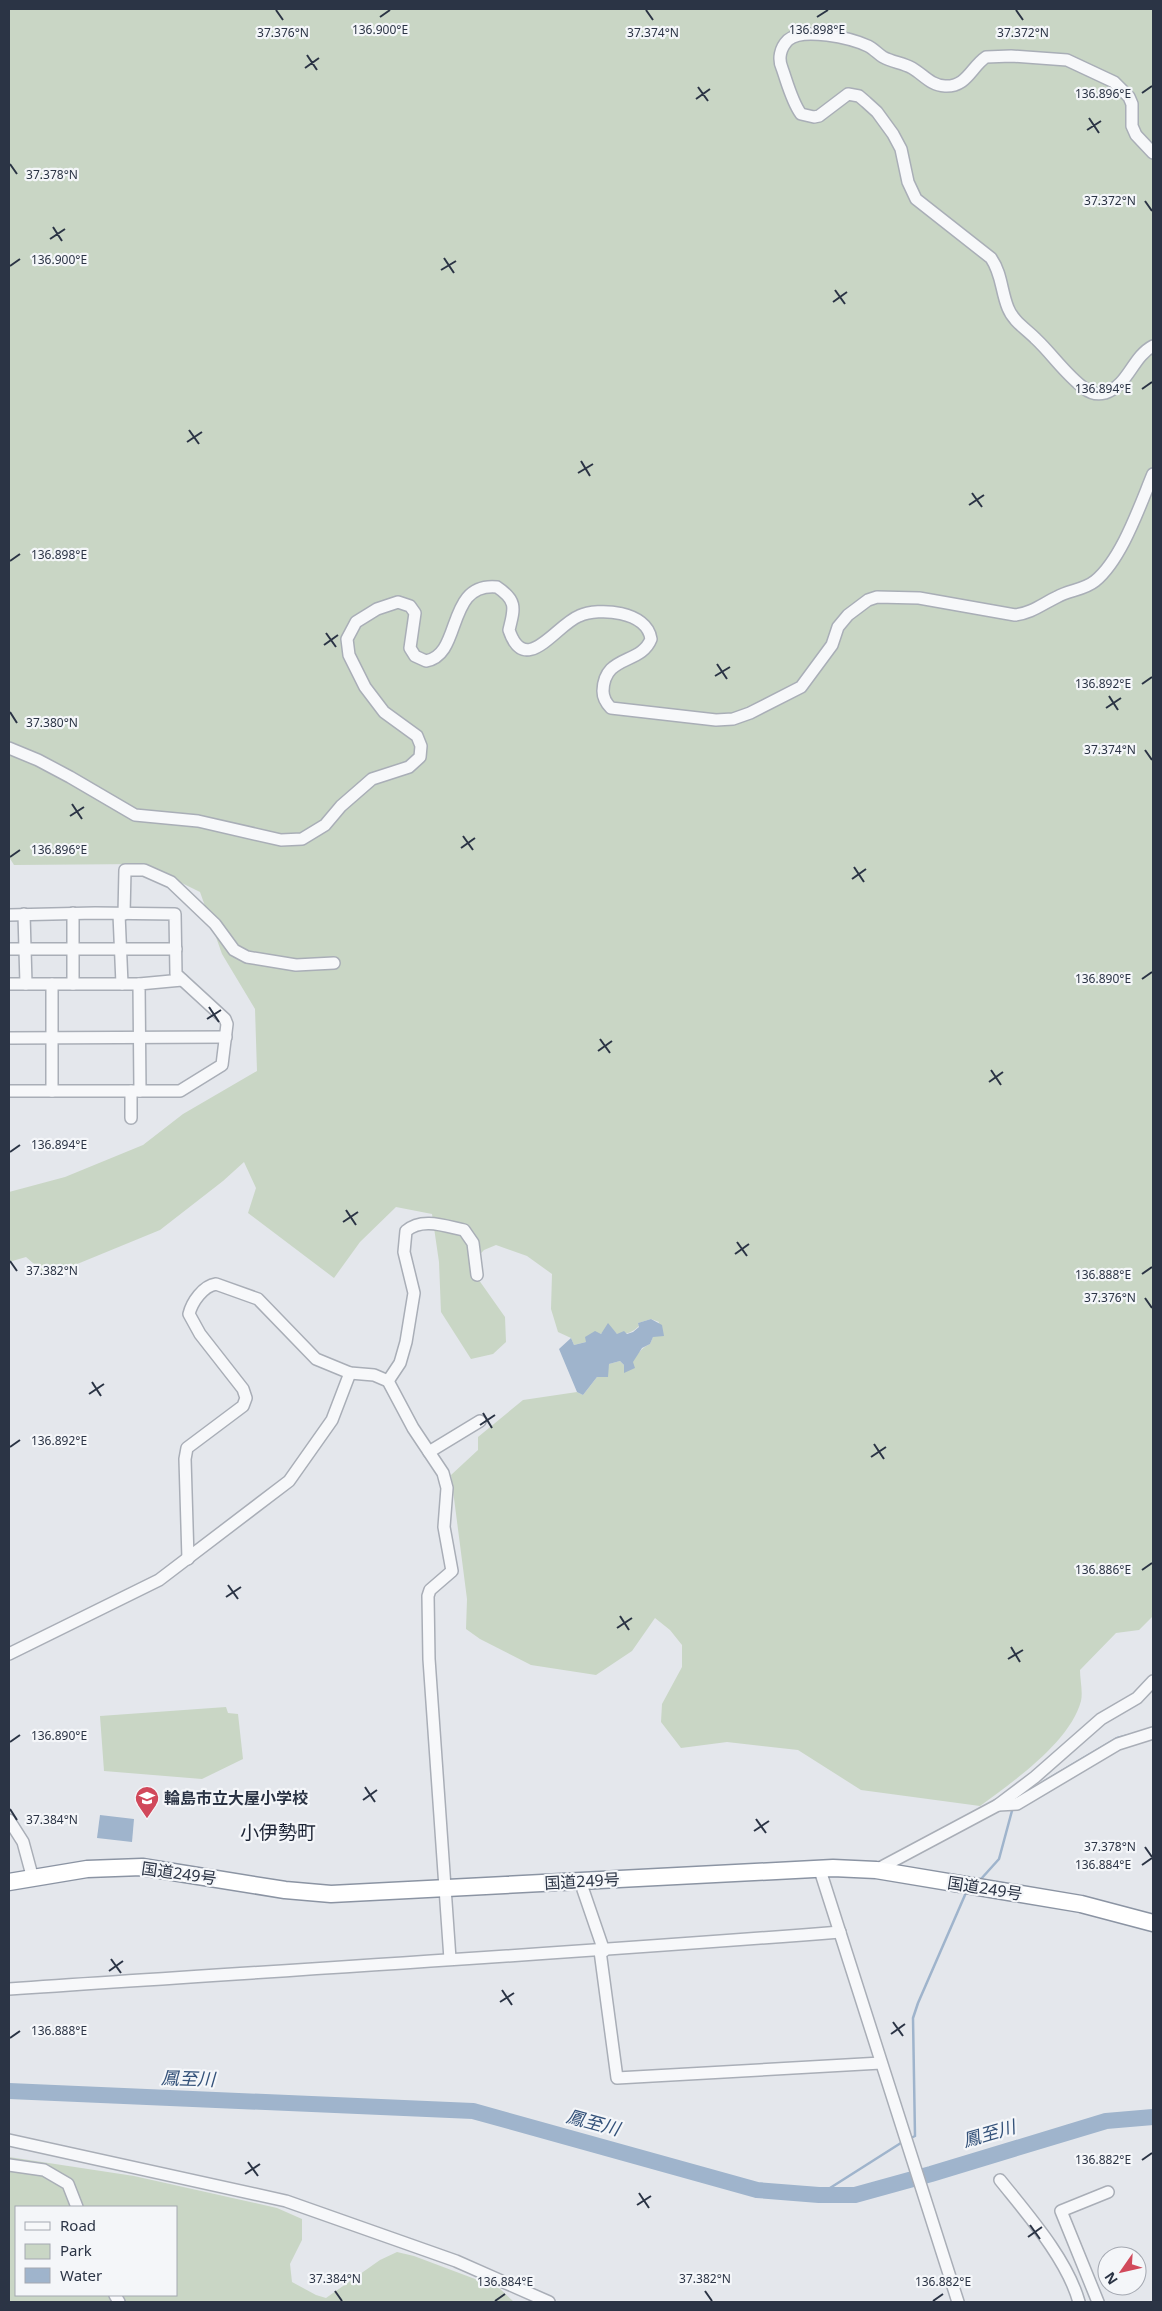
<svg xmlns="http://www.w3.org/2000/svg" width="1162" height="2311" viewBox="0 0 1162 2311" font-family="'Noto Sans','Noto Sans JP',sans-serif">
  <style>
    .green { fill: #c9d6c5; fill-rule: evenodd }
    .water { fill: #9fb4cc }
    .lines { fill: none; stroke-linecap: round; stroke-linejoin: round }
    .stream { stroke: #9fb4cc; stroke-width: 2.5 }
    .river { stroke: #9fb4cc; stroke-width: 16 }
    .minor-casing { stroke: #a9aeb7; stroke-width: 14 }
    .highway-casing { stroke: #8b94a3; stroke-width: 19 }
    .minor { stroke: #f7f8fa; stroke-width: 11 }
    .highway { stroke: #fff; stroke-width: 16 }
    .ticks { fill: none; stroke: #2b3445; stroke-width: 2 }
    .labels { text-anchor: middle; stroke-width: 4.5; stroke-linejoin: round; paint-order: stroke }
    .poi-label { font-size: 16px; font-weight: bold; fill: #2b3445; stroke: #f4f6f9; text-anchor: start }
    .street-label { font-size: 16px; fill: #2b3445; stroke: #f4f6f9 }
    .water-label { font-size: 18px; font-style: italic; fill: #34527a; stroke: #f4f6f9 }
    .quarter-label { font-size: 19px; fill: #1d2536; stroke: #f4f6f9 }
    .ticks-label { font-size: 12px; text-anchor: middle; fill: #2b3445; stroke: #f4f6f9; stroke-width: 4.5; stroke-linejoin: round; paint-order: stroke }
  </style>
  <rect width="100%" height="100%" fill="#e4e7ec"/>
  <g class="green">
    <path d="M9 9H1153V1616L1139 1630 1116 1633 1080 1670C1080 1679 1083 1692 1081 1701 1070 1742 1014 1781 980 1806L861 1790 798 1750 727 1742 681 1748 661 1722 662 1704 682 1667V1645L670 1630 655 1618 632 1651 596 1675 531 1665 480 1639 466 1629 467 1599 451 1475 478 1450V1437L523 1400 577 1392 583 1395 597 1377 607 1371 609 1364 620 1361 624 1365V1372C633 1362 638 1349 650 1344L659 1322 651 1319 638 1323 639 1326C632 1333 627 1334 617 1334L611 1328 586 1342 574 1345 571 1338 558 1332 551 1309 552 1274 527 1256 496 1245 484 1250 469 1266 505 1317 506 1342 493 1354 471 1359 441 1312 439 1262 432 1214 396 1207 360 1242 334 1278 248 1213 256 1188 244 1162 223 1181 160 1230 48 1276 26 1257 9 1262V1192L65 1177 143 1145 183 1114 257 1071 255 1009 222 954 200 892 143 864 14 865 9 857Z"/>
    <polygon points="226,1707 228,1713 238,1714 243,1759 202,1779 104,1771 100,1716"/>
    <path d="M9 2157 134 2176 277 2208 302 2219V2240L290 2264 292 2282 316 2295 326 2298 380 2260 397 2252 414 2256 499 2288 514 2302H9ZM16 2207H176V2295H16Z"/>
  </g>
  <g class="water">
    <polygon points="651,1319 662,1325 664,1336 653,1337 650,1344 642,1348 633,1362 635,1368 624,1373 624,1365 620,1361 609,1364 608,1377 597,1377 583,1395 577,1392 559,1349 571,1338 574,1345 586,1342 585,1337 595,1331 601,1334 608,1323 617,1334 624,1331 627,1334 633,1332 639,1327 638,1323"/>
    <polygon points="100,1815 134,1819 132,1842 97,1838"/>
  </g>
  <g class="lines">
    <g class="stream">
      <polyline points="1043,1782 1117,1738 1133,1734"/>
      <polyline points="981,1879 999,1859 1013,1807"/>
      <polyline points="909,2139 915,2136 913,2018 918,2003 965,1895"/>
      <polyline points="819,2195 904,2141"/>
    </g>
    <polyline class="river" points="9,2091 473,2111 757,2190 819,2195 855,2195 931,2174 1106,2121 1153,2117"/>
    <g class="minor-casing">
      <g id="minor">
        <path d="M1153 153 1136 135 1132 126V104L1129 97 1114 82 1067 60 1011 56 986 57C971 67 967 87 945 86 930 85 924 75 912 68 903 63 892 62 883 57 878 54 874 49 868 46 851 38 803 27 788 40 780 48 778 59 782 68 787 82 792 102 801 114L814 117 819 116 848 94 859 96 866 102 877 112 893 134 901 149 908 182 916 199 991 258C1002 274 1001 291 1008 308 1013 321 1026 329 1036 339 1052 354 1066 375 1084 388 1090 393 1097 395 1105 393 1129 385 1132 357 1153 346"/>
        <path d="M9 748 38 760 70 777 135 815 198 821 281 840 302 839 325 825 341 806 372 779 409 767 420 757 421 746 417 736 384 712 365 687 349 655 347 639 356 622 377 609 398 602 410 606 415 613 410 648 415 656 426 661C463 655 445 582 497 587 518 601 514 609 509 630 525 678 556 625 579 616 599 607 647 611 651 639 641 665 604 654 603 691 603 698 606 703 611 708L716 720 733 719 750 713 801 687 832 645 838 627 848 615 868 600 877 597 919 598 1015 615C1032 613 1042 604 1057 597 1069 590 1084 590 1095 581 1122 559 1140 505 1153 474"/>
        <polyline points="73,913 73,984"/>
        <polyline points="24,914 26,984"/>
        <polyline points="119,914 122,984"/>
        <polyline points="124,914 125,870 144,870 171,882 215,924 234,950 247,957 296,965 334,963"/>
        <polyline points="9,915 95,913 175,914 176,974 225,1019 227,1024 222,1065 180,1091 9,1091"/>
        <polyline points="9,949 176,949"/>
        <polyline points="9,984 52,984"/>
        <polyline points="9,1038 226,1037"/>
        <polyline points="52,1091 52,984 139,984"/>
        <polyline points="140,1091 139,984 182,980"/>
        <polyline points="131,1118 131,1091"/>
        <path d="M388 1381 400 1363 406 1342 414 1293 404 1252 406 1231C422 1217 445 1226 464 1230L473 1243 477 1275"/>
        <polyline points="429,1452 480,1421"/>
        <path d="M188 1559 185 1459 187 1448 243 1406 246 1398 243 1389 200 1334 189 1314C192 1302 203 1286 216 1284L258 1299 316 1359 350 1373 374 1375 388 1381 413 1428 443 1473 447 1488 444 1527 452 1571 430 1590 428 1596 429 1659 450 1959"/>
        <polyline points="9,1654 159,1580 289,1481 332,1420 350,1373"/>
        <polyline points="998,1805 1017,1804 1118,1744 1153,1733"/>
        <polyline points="9,1820 23,1842 33,1879"/>
        <polyline points="819,1867 958,2302"/>
        <polyline points="876,1870 998,1805 1035,1777 1101,1719 1137,1698 1153,1681"/>
        <polyline points="580,1881 604,1951"/>
        <polyline points="600,1951 617,2078 881,2063"/>
        <path d="M9 1989C286 1970 563 1954 840 1932"/>
        <polyline points="9,2140 286,2201 456,2261 549,2302"/>
        <polyline points="9,2165 44,2170 68,2184 77,2207"/>
        <path d="M1000 2180C1028 2215 1067 2259 1079 2302"/>
        <polyline points="115,2295 119,2302"/>
        <polyline points="1098,2302 1061,2211 1108,2192"/>
      </g>
    </g>
    <g class="highway-casing">
      <polyline id="highway" points="9,1882 87,1869 142,1867 285,1890 331,1894 833,1868 876,1870 1081,1904 1153,1923"/>
    </g>
    <use href="#minor" class="minor"/>
    <use href="#highway" class="highway"/>
  </g>
  <path class="ticks" d="M276 10 283 20M646 10 653 20M1016 10 1023 20M380 17 390 10M817 17 828 10M307 55 317 70M305 68 319 58M698 87 708 101M1142 93 1152 86M696 99 710 89M1089 118 1099 133M1087 130 1101 121M10 164 17 174M1145 201 1152 211M53 227 62 241M50 239 65 229M444 258 454 273M10 266 20 259M441 270 456 261M835 290 845 304M833 302 847 292M1142 389 1152 382M189 430 199 444M187 442 202 432M581 461 590 476M578 473 593 464M972 493 982 507M969 505 984 495M10 561 20 554M326 633 336 647M324 645 338 635M717 664 727 679M715 676 730 667M1142 684 1152 677M1109 696 1118 710M1106 708 1121 698M10 712 17 723M1145 750 1152 760M72 804 82 819M70 816 84 807M463 836 473 850M461 848 475 838M10 857 20 850M854 867 864 882M852 879 866 869M1142 979 1152 972M209 1007 219 1022M207 1019 221 1010M600 1039 610 1053M598 1051 612 1041M991 1070 1001 1085M989 1082 1003 1072M10 1152 20 1145M346 1210 356 1225M343 1222 358 1212M737 1242 747 1256M735 1254 749 1244M10 1261 17 1271M1142 1274 1152 1267M1145 1298 1152 1308M92 1382 101 1396M89 1394 104 1384M483 1413 492 1428M480 1425 495 1415M874 1444 884 1459M10 1447 20 1440M871 1457 886 1447M1142 1570 1152 1563M228 1585 238 1599M226 1597 241 1587M620 1616 629 1630M617 1628 632 1618M1011 1647 1020 1662M1008 1659 1023 1650M10 1742 20 1735M365 1787 375 1802M363 1800 377 1790M10 1809 17 1820M756 1819 766 1833M754 1831 769 1821M1145 1847 1152 1857M1142 1865 1152 1858M111 1959 121 1973M109 1971 123 1961M502 1990 512 2005M500 2002 514 1993M893 2022 903 2036M891 2034 905 2024M10 2038 20 2031M1142 2160 1152 2153M248 2162 258 2176M245 2174 260 2164M639 2193 649 2208M637 2205 651 2196M1030 2225 1040 2239M1028 2237 1042 2227M335 2291 342 2301M705 2291 712 2301M495 2301 505 2294M933 2301 943 2294"/>
  <defs>
    <g id="school-pin" transform="scale(1.25)"><path d="M0 17L-7.5 6A9.5 9.5 0 1 1 7.5 6Z" fill="#d1495b" stroke="#f4f6f9"/><path d="M0-5L7-2L0 1L-7-2ZM-4 1L0 2.5L4 1V4Q0 6-4 4Z" fill="#fff"/></g>
  </defs>
  <g fill-rule="evenodd">
    <use href="#school-pin" x="147" y="1798"/>
  </g>
  <g class="labels">
    <g class="poi-label">
      <text x="164" y="1804">輪島市立大屋小学校</text>
    </g>
    <g class="street-label">
      <text transform="translate(179 1873) rotate(8)" y="6">国道249号</text>
      <text transform="translate(582 1881) rotate(-3)" y="6">国道249号</text>
      <text transform="translate(985 1888) rotate(9)" y="6">国道249号</text>
    </g>
    <g class="water-label">
      <text transform="translate(188 2079) rotate(2)" y="6">鳳至川</text>
      <text transform="translate(593 2123) rotate(15)" y="6">鳳至川</text>
      <text transform="translate(989 2134) rotate(-16)" y="6">鳳至川</text>
    </g>
    <g class="quarter-label">
      <text x="278" y="1839">小伊勢町</text>
    </g>
  </g>
  <g class="ticks-label">
    <text x="380" y="34">136.900°E</text>
    <text x="817" y="34">136.898°E</text>
    <text x="283" y="37">37.376°N</text>
    <text x="653" y="37">37.374°N</text>
    <text x="1023" y="37">37.372°N</text>
    <text x="1103" y="98">136.896°E</text>
    <text x="52" y="179">37.378°N</text>
    <text x="1110" y="205">37.372°N</text>
    <text x="59" y="264">136.900°E</text>
    <text x="1103" y="393">136.894°E</text>
    <text x="59" y="559">136.898°E</text>
    <text x="1103" y="688">136.892°E</text>
    <text x="52" y="727">37.380°N</text>
    <text x="1110" y="754">37.374°N</text>
    <text x="59" y="854">136.896°E</text>
    <text x="1103" y="983">136.890°E</text>
    <text x="59" y="1149">136.894°E</text>
    <text x="52" y="1275">37.382°N</text>
    <text x="1103" y="1279">136.888°E</text>
    <text x="1110" y="1302">37.376°N</text>
    <text x="59" y="1445">136.892°E</text>
    <text x="1103" y="1574">136.886°E</text>
    <text x="59" y="1740">136.890°E</text>
    <text x="52" y="1824">37.384°N</text>
    <text x="1110" y="1851">37.378°N</text>
    <text x="1103" y="1869">136.884°E</text>
    <text x="59" y="2035">136.888°E</text>
    <text x="1103" y="2164">136.882°E</text>
    <text x="335" y="2283">37.384°N</text>
    <text x="705" y="2283">37.382°N</text>
    <text x="505" y="2286">136.884°E</text>
    <text x="943" y="2286">136.882°E</text>
  </g>
  <rect width="1162" height="2311" fill="none" stroke="#2b3445" stroke-width="20"/>
  <rect x="15" y="2206" width="162" height="90" fill="#f4f6f9" stroke="#a4a8b1"/>
  <rect x="25" y="2222" width="25" height="8" fill="#f7f8fa" stroke="#a4a8b1"/>
  <text x="60" y="2231" font-size="15" fill="#2b3445">Road</text>
  <rect x="25" y="2244" width="25" height="15" fill="#c9d6c5" stroke="#a4a8b1"/>
  <text x="60" y="2256" font-size="15" fill="#2b3445">Park</text>
  <rect x="25" y="2268" width="25" height="15" fill="#9fb4cc" stroke="#a4a8b1"/>
  <text x="60" y="2281" font-size="15" fill="#2b3445">Water</text>
  <g transform="translate(1122 2271) rotate(236)"><circle r="24" fill="#f4f6f9" stroke="#a4a8b1"/>
  <path d="M0-4L9 19L0 12L-9 19Z" fill="#d1495b"/>
  <text y="-8" font-size="14" font-weight="bold" text-anchor="middle" fill="#2b3445">N</text>
  </g>
</svg>
